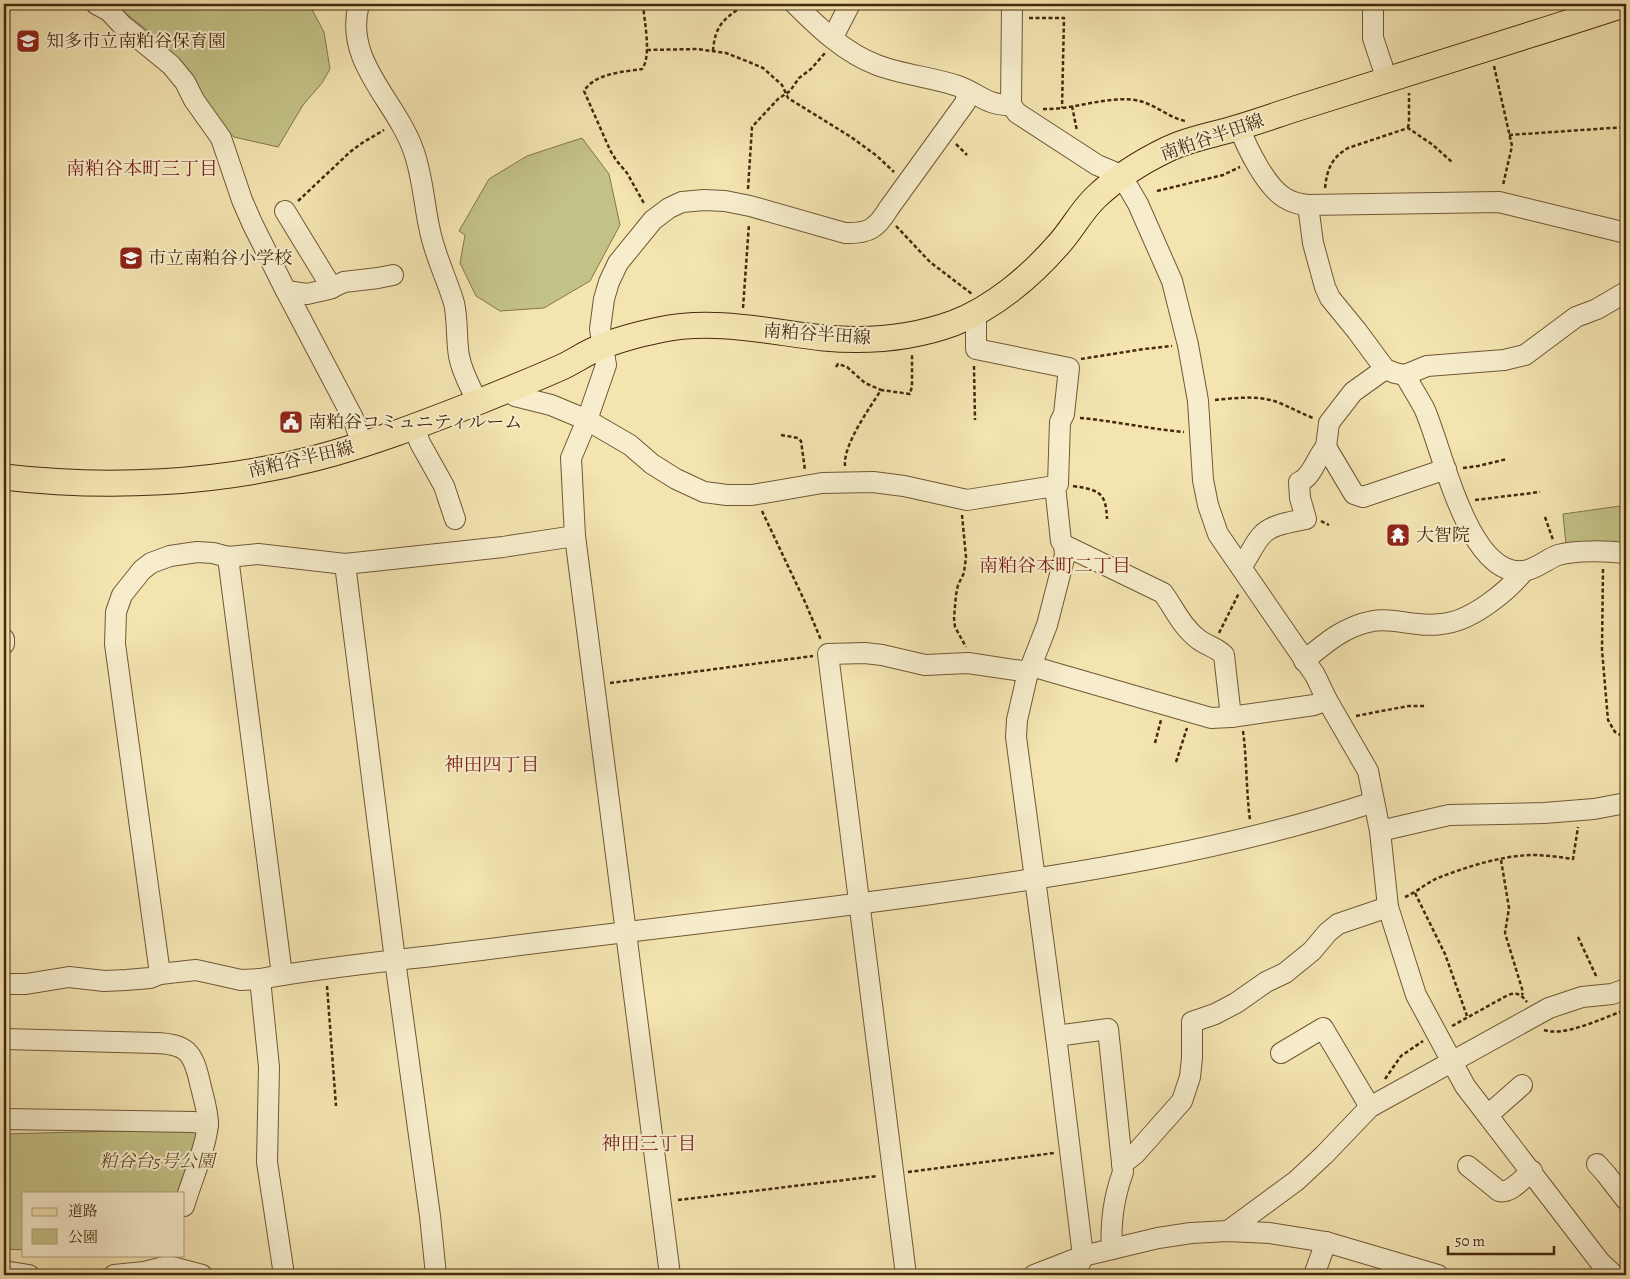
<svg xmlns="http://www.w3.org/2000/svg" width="1630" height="1279" viewBox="0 0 1630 1279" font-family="Alegreya,'Noto Serif JP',serif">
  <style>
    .green { fill: #c3c286; stroke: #84764a }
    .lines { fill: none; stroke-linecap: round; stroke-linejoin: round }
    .minor-casing { stroke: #715836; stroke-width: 22 }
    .major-casing { stroke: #46290d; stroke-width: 27 }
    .path { stroke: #46290d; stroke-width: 2.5; stroke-dasharray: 4 2.5; stroke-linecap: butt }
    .minor { stroke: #f7edcc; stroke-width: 20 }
    .major { stroke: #f3e4b0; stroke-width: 25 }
    .labels { text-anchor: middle; stroke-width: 4; stroke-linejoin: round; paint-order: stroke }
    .poi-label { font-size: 18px; fill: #46290d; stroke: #f7edcc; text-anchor: start }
    .street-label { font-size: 18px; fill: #46290d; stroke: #f7edcc }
    .park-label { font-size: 18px; font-style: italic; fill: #654f2b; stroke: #f7edcc }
    .neighbourhood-label { font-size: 19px; fill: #7a1f14; stroke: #f7edcc }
  </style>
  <rect width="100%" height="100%" fill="#f3e4b0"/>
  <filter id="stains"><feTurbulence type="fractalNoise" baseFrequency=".004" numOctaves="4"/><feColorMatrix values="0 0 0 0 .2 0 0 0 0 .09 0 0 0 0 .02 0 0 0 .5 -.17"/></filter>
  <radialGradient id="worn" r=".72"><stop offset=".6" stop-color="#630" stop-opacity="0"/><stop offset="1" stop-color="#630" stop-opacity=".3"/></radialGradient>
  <g class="green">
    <polygon points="113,4 309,4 324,32 330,69 322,83 303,105 278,147 234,137 193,104 159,39"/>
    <polygon points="582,138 609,174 620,225 590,281 544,308 500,311 476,296 460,263 465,235 459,231 489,179 527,156"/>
    <polygon points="1620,506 1626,535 1626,547 1566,545 1563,514"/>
    <polygon points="190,1129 199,1134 180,1193 24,1193 24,1250 4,1249 4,1134"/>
  </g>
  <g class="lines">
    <g class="minor-casing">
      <g id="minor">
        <polyline points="96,4 109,11 122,25 171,65 185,82 194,100 221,138 242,200 252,223 284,287 353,418 362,445"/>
        <path d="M359 4C343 62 397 101 414 152 423 178 424 205 430 231 435 256 447 279 454 303 458 320 456 339 459 356 462 373 471 387 477 402"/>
        <path d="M795 4C819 28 845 53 877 65 903 75 932 77 958 86 978 93 987 106 1011 105"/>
        <polyline points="1012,4 1011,105 1017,113 1097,165 1121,175 1138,204 1172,281 1188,345 1198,401 1203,480 1208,505 1218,534 1315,675 1327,700 1368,771 1380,831 1388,907 1416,995 1465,1086 1600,1262 1614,1275"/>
        <polyline points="1373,4 1373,38 1387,80"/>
        <polyline points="833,37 850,4"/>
        <path d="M1239 127C1247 148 1266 187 1285 198 1293 203 1299 204 1308 205L1499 202 1626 233"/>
        <polyline points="1308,205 1313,243 1325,287 1330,298 1357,331 1385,369 1395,373 1405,375 1427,366 1504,360 1525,355 1576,317 1597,309 1626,292"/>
        <polyline points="285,211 332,288"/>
        <polyline points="286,291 307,294 329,289 344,282 378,278 393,275"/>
        <path d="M976 312V349L1069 368 1064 414 1060 422 1058 484 1055 486 1061 541 1064 545 1163 593C1174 608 1182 627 1198 639 1207 646 1216 647 1224 655L1231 717"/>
        <path d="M1405 375C1411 386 1418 397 1424 408 1442 446 1467 577 1523 571 1535 570 1547 559 1558 555 1576 550 1607 551 1626 553"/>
        <polyline points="509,388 515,396 551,405 587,420 630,445 652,464 676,479 704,492 727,495 752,495 822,483 873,482 904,486 967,500 1055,486"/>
        <polyline points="414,427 420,443 444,486 455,519"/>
        <polyline points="1326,447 1329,423 1353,392 1385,369"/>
        <polyline points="228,557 282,975"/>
        <polyline points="345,564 395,960 430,1216 436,1275"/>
        <path d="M1241 567C1249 557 1253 545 1261 536 1271 524 1292 522 1306 519L1300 498 1299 482C1313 477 1316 457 1326 447L1354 494 1363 497 1446 469"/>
        <polyline points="4,644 4,639"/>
        <path d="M1304 661C1325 643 1345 626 1373 621 1389 618 1403 623 1418 624 1426 625 1434 625 1441 624 1470 622 1506 593 1524 571"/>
        <polyline points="1031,666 1047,625 1065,555 1064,545"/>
        <polyline points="1380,831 1449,815 1544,813 1594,809 1626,803"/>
        <polyline points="160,974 115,644 116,612 122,595 142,570 151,563 170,556 197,552 213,553 228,557 258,554 345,564 503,547 575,536"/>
        <polyline points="260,979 269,1067 267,1162 284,1275"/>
        <path d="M4 984H26L69 977 104 981 126 980 150 978 160 974 196 970 241 980 260 979C325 967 391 961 457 953 612 933 769 916 924 895 1076 874 1228 850 1374 802"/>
        <path d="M1056 1036 1108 1029 1123 1172C1114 1197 1110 1222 1112 1249"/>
        <path d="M4 1039 155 1043C187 1044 193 1052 200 1083 203 1096 208 1111 208 1124 206 1148 191 1182 184 1206"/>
        <polyline points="1281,1053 1323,1028 1370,1107"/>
        <polyline points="1488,1115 1522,1085"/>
        <polyline points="4,1119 194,1122 208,1125"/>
        <polyline points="1122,1164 1135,1154 1182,1101 1190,1077 1192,1058 1192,1022 1215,1014 1236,1003 1266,982 1285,973 1312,951 1328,932 1338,924 1388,907"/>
        <polyline points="1597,1164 1606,1174 1626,1200"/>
        <path d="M1468 1166 1499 1191C1511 1194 1523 1178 1532 1171"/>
        <polyline points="1228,1231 1296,1181 1324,1155 1370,1107 1549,1008 1582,997 1612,994 1626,989"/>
        <polyline points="4,1271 29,1275"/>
        <polyline points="114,1275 144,1272 168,1266 202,1275"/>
        <path d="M670 1275 575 536 571 458 587 420 606 365 600 329 604 299 609 282 618 263 653 220 669 208 682 202 704 200 725 201 750 206 845 233C869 234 877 228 889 208L965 103 968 91"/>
        <polyline points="906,1275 828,654 865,653 882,655 925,665 968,663 1028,672"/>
        <polyline points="1034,1275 1083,1256 1158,1238 1191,1233 1228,1231 1270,1233 1326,1242 1438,1275"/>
        <polyline points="1075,1275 1083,1256 1056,1036 1016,737 1017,720 1028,672 1031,666 1211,718 1231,717 1314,705 1327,700"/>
        <polyline points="1314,1275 1326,1242"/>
      </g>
    </g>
    <g class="major-casing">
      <path id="major" d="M4 477C107 489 216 484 316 458 370 444 422 424 473 404 503 392 533 380 562 367 575 361 587 352 601 347 619 339 640 334 659 330 714 318 770 332 824 338 867 342 913 338 954 323 993 308 1030 277 1058 245 1072 230 1081 211 1096 197 1117 177 1141 162 1168 149 1186 140 1207 136 1226 131 1251 124 1276 115 1301 107 1410 73 1518 39 1626 4"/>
    </g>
    <g class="path">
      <path d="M643 4C644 20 652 56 642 69 623 72 595 73 584 91L610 150 616 160 627 173 645 205"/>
      <polyline points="1029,18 1064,18 1062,108"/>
      <polyline points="647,50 697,49 726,53 749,62 763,68 782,85 788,98 851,137 877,156 894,172"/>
      <path d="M713 51C715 24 725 18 746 4"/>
      <polyline points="1494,66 1512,146 1503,185"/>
      <polyline points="1072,106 1077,131"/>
      <path d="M1043 109C1074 110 1104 96 1135 100 1154 103 1167 117 1185 121"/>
      <polyline points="1408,128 1409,122 1409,93"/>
      <polyline points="1509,135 1626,127"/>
      <polyline points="956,144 967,155"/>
      <path d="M1325 188C1327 170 1331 158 1348 148L1408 128 1433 145 1453 163"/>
      <polyline points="748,189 752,127 778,99 790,91 799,78 811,69 825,53"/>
      <polyline points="1157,191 1223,175 1240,167"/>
      <polyline points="298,201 350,152 362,143 384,130"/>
      <polyline points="896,226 930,262 972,294"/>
      <polyline points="743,308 749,224"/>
      <polyline points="1081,359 1144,349 1172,346"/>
      <polyline points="974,366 975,420"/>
      <polyline points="836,367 838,364 847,367 865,383 881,390"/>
      <path d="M1215 400C1235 398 1257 395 1277 402 1290 407 1300 413 1313 418"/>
      <path d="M1080 418C1115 421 1149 429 1184 432"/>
      <polyline points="781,435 798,438 801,441 805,470"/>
      <path d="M845 466C843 445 869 409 881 390L910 394 912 386V353"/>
      <polyline points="1463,468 1478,466 1507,459"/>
      <path d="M1073 486C1099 490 1106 492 1107 519"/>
      <polyline points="1475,500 1540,492"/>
      <polyline points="762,511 805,602 821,640"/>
      <polyline points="962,515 966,557 964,573 958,585 956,595 954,618 955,627 966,647"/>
      <polyline points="1545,517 1553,540"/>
      <polyline points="1321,521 1329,525"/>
      <polyline points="1603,569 1602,650 1608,720 1615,732 1626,738"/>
      <polyline points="1219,633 1239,593"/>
      <polyline points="610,683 813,656"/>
      <polyline points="1356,716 1408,706 1426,706"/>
      <path d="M1243 731C1247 761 1246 790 1250 820"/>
      <polyline points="1155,743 1161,720"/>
      <polyline points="1176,762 1187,728"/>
      <polyline points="1501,860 1509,908 1505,933 1523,992 1522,995"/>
      <polyline points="1415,893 1445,954 1467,1016"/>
      <path d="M1405 897C1417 892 1426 883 1438 878 1466 867 1500 856 1531 855 1545 855 1559 857 1573 859L1578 827"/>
      <polyline points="1578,937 1597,978"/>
      <polyline points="327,986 336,1106"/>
      <path d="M1452 1026 1508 995C1517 992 1521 994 1527 1002"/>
      <path d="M1544 1030C1563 1037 1601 1019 1620 1012L1626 1011"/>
      <polyline points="1385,1079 1401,1056 1423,1041"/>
      <polyline points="908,1172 1054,1153"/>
      <polyline points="678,1200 878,1176"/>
    </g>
    <use href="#minor" class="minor"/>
    <use href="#major" class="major"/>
  </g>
  <defs>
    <g id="school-square" transform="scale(1.25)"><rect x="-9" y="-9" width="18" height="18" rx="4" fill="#8f2418" stroke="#f7edcc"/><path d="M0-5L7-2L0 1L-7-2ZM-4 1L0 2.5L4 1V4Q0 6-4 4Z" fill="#fff"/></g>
    <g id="civic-square" transform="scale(1.25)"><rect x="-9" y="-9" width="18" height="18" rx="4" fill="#8f2418" stroke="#f7edcc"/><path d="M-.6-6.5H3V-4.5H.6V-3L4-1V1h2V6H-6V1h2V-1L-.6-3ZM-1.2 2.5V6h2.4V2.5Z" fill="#fff"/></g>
    <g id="temple-square" transform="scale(1.25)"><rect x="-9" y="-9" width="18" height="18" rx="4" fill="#8f2418" stroke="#f7edcc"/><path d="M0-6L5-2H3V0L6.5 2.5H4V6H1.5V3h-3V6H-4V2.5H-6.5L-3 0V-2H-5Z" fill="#fff"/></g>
  </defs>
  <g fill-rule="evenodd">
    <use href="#school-square" x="28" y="41"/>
    <use href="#school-square" x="131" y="258"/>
    <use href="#civic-square" x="291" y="422"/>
    <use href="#temple-square" x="1398" y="535"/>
  </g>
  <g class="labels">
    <g class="poi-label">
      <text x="46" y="47">知多市立南粕谷保育園</text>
      <text x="148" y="264">市立南粕谷小学校</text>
      <text x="308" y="428">南粕谷コミュニティルーム</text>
      <text x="1416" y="541">大智院</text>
    </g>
    <g class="street-label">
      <text transform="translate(1212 137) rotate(-19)" y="6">南粕谷半田線</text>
      <text transform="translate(817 334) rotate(4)" y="6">南粕谷半田線</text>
      <text transform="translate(301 459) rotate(-13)" y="6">南粕谷半田線</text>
    </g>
    <g class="park-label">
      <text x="157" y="1167">粕谷台5号公園</text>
    </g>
    <g class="neighbourhood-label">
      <text x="142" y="175">南粕谷本町三丁目</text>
      <text x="1055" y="572">南粕谷本町二丁目</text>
      <text x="492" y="771">神田四丁目</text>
      <text x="649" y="1150">神田三丁目</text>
    </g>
  </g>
  <rect width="1630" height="1279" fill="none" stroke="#f3e4b0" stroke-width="20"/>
  <rect x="5" y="5" width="1620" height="1269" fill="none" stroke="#46290d" stroke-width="2.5"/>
  <rect x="10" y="10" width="1610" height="1259" fill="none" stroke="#46290d"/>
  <rect x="22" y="1192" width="162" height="65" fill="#f7edcc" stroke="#b09f80"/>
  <rect x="32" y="1208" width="25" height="8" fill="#f3e4b0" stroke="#b09f80"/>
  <text x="68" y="1216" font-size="15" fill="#46290d">道路</text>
  <rect x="32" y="1229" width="25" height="15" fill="#c3c286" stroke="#b09f80"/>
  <text x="68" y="1242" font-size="15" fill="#46290d">公園</text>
  <path d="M1448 1246v8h106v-8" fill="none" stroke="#46290d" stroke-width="2.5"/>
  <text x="1455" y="1246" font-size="15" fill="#46290d" stroke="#f7edcc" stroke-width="4" paint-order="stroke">50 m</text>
  <rect width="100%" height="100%" filter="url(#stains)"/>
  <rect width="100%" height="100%" fill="url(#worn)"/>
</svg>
